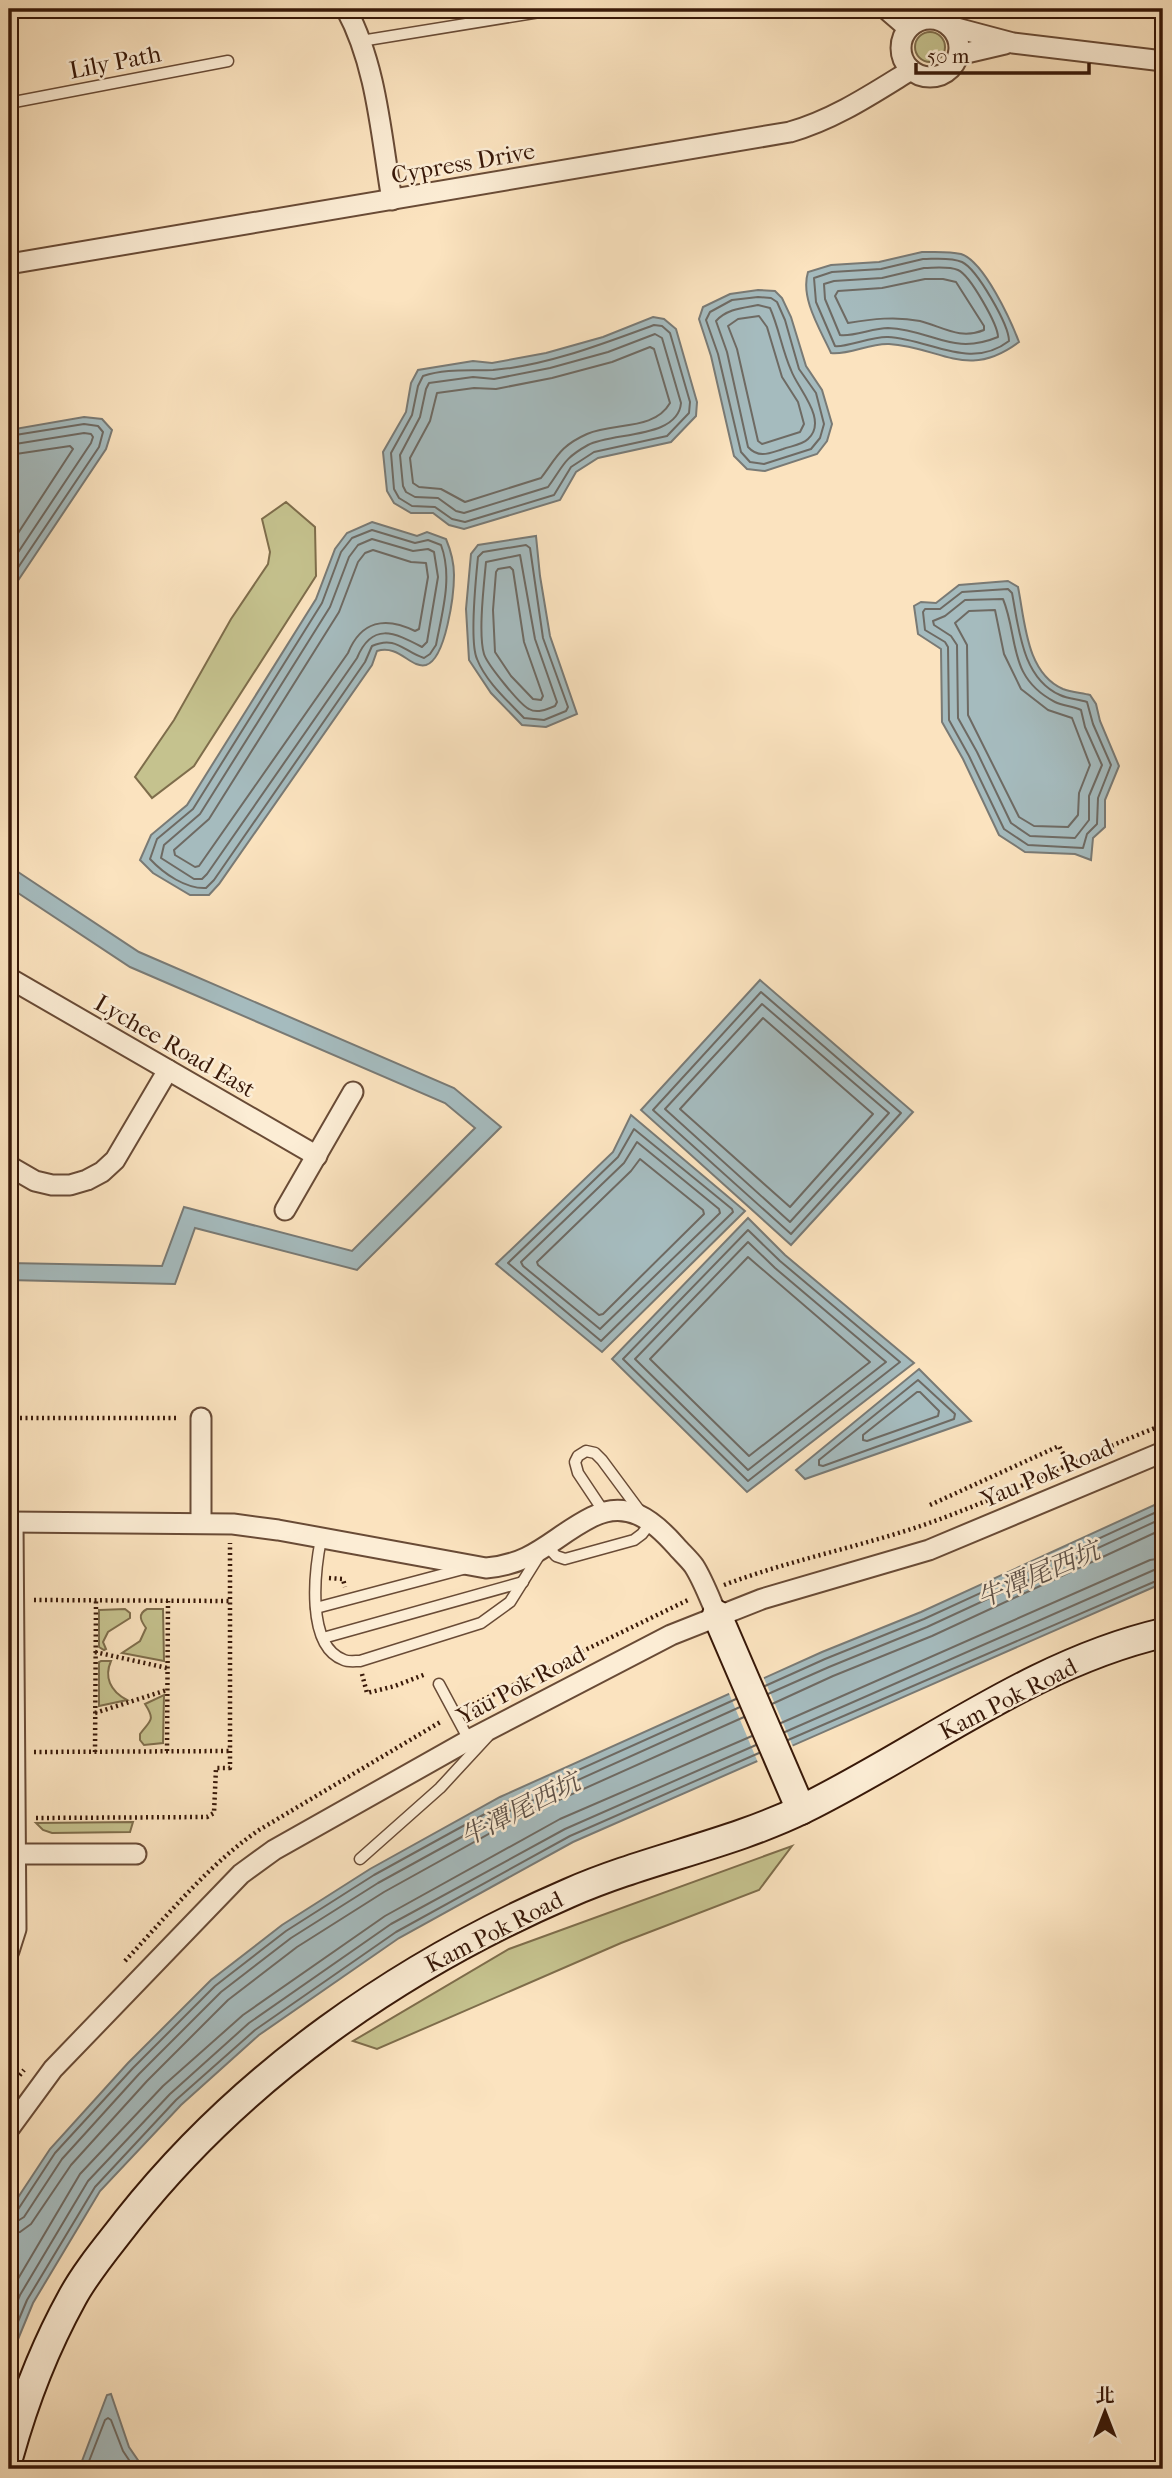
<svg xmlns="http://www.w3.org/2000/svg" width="1172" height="2478" viewBox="0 0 1172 2478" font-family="'IM FELL French Canon','Noto Serif TC',serif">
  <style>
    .green { fill: #c5c28e; stroke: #7e6d4b; stroke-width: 2 }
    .water { fill: #a5bbbe; stroke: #797a75; stroke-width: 2 }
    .pier { fill: #fbe3bf }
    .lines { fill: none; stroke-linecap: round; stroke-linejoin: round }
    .shore { stroke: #6e6a63; stroke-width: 2 }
    .lane-casing { stroke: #694b36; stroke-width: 13 }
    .street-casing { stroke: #694b36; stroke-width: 23 }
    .secondary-casing { stroke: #381808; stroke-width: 32 }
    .path { stroke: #381808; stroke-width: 4.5; stroke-dasharray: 2 3.5; stroke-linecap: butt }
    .lane { stroke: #fcedd5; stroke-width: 10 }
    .street { stroke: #fcedd5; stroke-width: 19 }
    .secondary { stroke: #fcedd5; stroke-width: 28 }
    .labels { text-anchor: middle; stroke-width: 5; stroke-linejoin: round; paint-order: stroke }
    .street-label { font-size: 24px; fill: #381808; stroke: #fcedd5 }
    .water-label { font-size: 26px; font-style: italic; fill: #5e5148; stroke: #fcedd5 }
  </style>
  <rect width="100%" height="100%" fill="#fbe3bf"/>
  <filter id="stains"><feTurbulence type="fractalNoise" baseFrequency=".00286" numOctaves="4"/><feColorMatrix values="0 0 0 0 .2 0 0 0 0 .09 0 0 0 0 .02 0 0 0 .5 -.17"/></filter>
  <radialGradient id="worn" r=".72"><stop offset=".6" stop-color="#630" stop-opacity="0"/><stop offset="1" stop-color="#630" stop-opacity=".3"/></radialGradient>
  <g class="green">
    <circle cx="930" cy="47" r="15"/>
    <polygon points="286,502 315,527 316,576 194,766 152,798 135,777 174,720 231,619 268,564 270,552 262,519"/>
    <path d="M147 1609H163L164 1661 122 1653 140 1641 146 1628C141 1621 137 1614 147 1609Z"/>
    <polygon points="99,1610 125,1609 130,1613 130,1618 108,1632 103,1642 106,1649 104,1650 99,1647"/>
    <path d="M101 1661H111C104 1677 110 1691 127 1700L99 1706V1662Z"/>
    <path d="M164 1695 163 1743 144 1745 140 1740V1734C150 1720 156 1721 145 1704Z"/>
    <polygon points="133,1822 130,1832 52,1833 43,1830 36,1823"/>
    <polygon points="792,1846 759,1890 621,1943 377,2049 353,2041 509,1949"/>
  </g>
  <g class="water">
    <path d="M922 252C934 252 949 251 961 254 984 261 1011 321 1019 342 967 381 941 347 889 344 869 343 850 355 831 353 820 329 800 298 808 272L831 265 879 262Z"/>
    <polygon points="758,290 775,291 782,298 791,317 806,366 822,390 832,424 827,441 817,454 765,471 747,469 734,456 711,356 699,319 703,307 730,294"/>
    <polygon points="653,317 664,319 676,329 697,402 696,416 671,442 598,458 576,472 560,500 464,529 449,525 433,513 411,513 394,503 387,491 383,452 406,412 411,383 418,370 473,361 492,363 546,353 603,337"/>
    <polygon points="84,417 102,419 112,430 106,449 9,594 9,430"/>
    <path d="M372 522 417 536 427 532 446 539C451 551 454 562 454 575 454 594 446 659 426 665 411 669 399 644 377 651L372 665 219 884 209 895H190L153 873 140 860 151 835 187 805 316 599 335 549 347 533Z"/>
    <polygon points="536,536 540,576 550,636 577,714 546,727 522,725 491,693 469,660 466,609 471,554 478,545"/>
    <path d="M1008 581 1018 587C1025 621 1026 673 1063 689 1071 692 1082 693 1090 695L1096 704 1100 721 1119 766 1105 800V827L1093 838 1091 860 1075 854 1025 852 999 835 963 759 942 722 941 649 918 634 914 606 921 602 936 603 959 585Z"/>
    <polygon points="9,866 139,952 454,1088 501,1127 357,1270 195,1228 175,1284 9,1280 9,1263 162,1266 184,1207 352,1251 475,1128 445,1103 130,967 9,887"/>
    <polygon points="760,980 913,1112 791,1245 641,1110"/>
    <polygon points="631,1115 745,1211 602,1352 496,1264 613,1152"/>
    <polygon points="748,1218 785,1255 914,1363 747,1492 612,1359"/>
    <polygon points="919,1369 971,1421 805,1479 796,1470"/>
    <polygon points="1163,1501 1163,1583 573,1842 399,1938 259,2035 181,2105 100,2191 33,2303 9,2361 9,2211 50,2149 128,2063 211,1980 282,1925 370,1869 500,1797 822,1652 921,1612"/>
    <polygon points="111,2394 129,2447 144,2469 79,2469 107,2395"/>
  </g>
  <polygon class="pier" points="763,1676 794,1749 759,1765 728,1691"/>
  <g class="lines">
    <g class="shore">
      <path d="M923 259C935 259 951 257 962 262 977 269 1009 325 1009 341 970 371 930 339 888 337 873 336 845 348 835 346L816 302 814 278 832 272 881 269Z"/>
      <path d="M924 268C934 268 948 266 958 270 970 275 998 325 998 337 952 356 933 330 888 328 873 328 853 337 840 335L825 299 824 284 834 281 882 278Z"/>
      <path d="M925 279H943L956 282 984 326V330C960 340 943 327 920 321 896 316 872 319 848 323L835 296 838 291 882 288Z"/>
      <polygon points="758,297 771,298 777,302 785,320 799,369 816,393 824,424 820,438 811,449 764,464 750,462 741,452 718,354 706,320 710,312 732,300"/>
      <path d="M758 305 770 308C779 328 782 350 791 370 797 388 829 420 808 439 802 445 791 446 783 449 770 453 759 459 748 447L727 352 716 321C727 309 742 308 758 305Z"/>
      <polygon points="759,316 767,327 782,377 798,402 804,424 800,432 762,444 758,441 737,349 728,326 738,319"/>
      <path d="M654 325 662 326 670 333 690 402 689 413 667 436 594 452 571 467 554 495 465 522 452 519 435 507 412 506 399 498 394 489 391 453 412 415 418 386 423 376C446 368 470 371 493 370 546 366 605 343 654 325Z"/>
      <path d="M655 334 662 338 681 403C678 439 612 432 588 445 563 459 564 465 548 487L464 513 456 511 438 498 415 497 406 492 403 486 400 455 420 417 426 389 429 383 473 377 494 379 550 368 608 352Z"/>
      <path d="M650 347 654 349 670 403C654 431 614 422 587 434 560 446 557 457 541 478L465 502 441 489 419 487 413 483 410 458 430 421 437 393 474 388 496 389 552 378 612 362Z"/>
      <polyline points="9,436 84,424 98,426 103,432 99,447 9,581"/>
      <polyline points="9,445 84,433 91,434 93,437 91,443 9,566"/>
      <polyline points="9,455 70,446 73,449 9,547"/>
      <path d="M372 530 415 543 428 540 441 545C453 577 442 613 436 645L430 654 424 658C404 652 396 635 372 646L365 662 214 880 206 888C186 889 164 874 150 859L157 839 193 809 322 603 341 552 352 538Z"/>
      <path d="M372 539 413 551 428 549 434 552 438 577 427 642 422 647C394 632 372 622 357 658L207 874 202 879H194L161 858 164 845 200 814 330 607 349 557 358 545Z"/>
      <path d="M526 545 530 548 543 638 568 707 566 711 544 720 524 718C508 701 486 682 477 659 469 641 476 578 478 557L483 552Z"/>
      <path d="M373 550 411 562 426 563 428 577 419 629 415 631C385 616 361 621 348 653L199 866 195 867 175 855 174 850 209 819 339 612 358 562 365 553Z"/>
      <path d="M520 555 535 639 557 702 555 706C548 709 537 714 529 709 520 705 487 664 484 654 478 634 484 584 486 562Z"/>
      <polygon points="510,567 513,570 524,642 543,696 541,700 533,699 511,676 495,652 493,610 496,572 498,569"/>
      <path d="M1008 589 1012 593C1019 629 1022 678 1060 695 1068 699 1078 699 1087 702L1093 724 1111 765 1098 798 1097 824 1087 834 1083 848 1028 845 1004 829 969 756 949 720 948 647 945 642 925 630 923 612 925 609H940L962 592Z"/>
      <path d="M1003 599C1019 638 1007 677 1055 702 1063 706 1073 706 1081 710L1085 727 1102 765 1089 796V820L1075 838 1030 836 1011 823 977 752 958 718 957 645 951 636 934 625 933 621 945 616 965 600Z"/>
      <polygon points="995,610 1004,654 1021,689 1048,710 1072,718 1090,765 1079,793 1078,815 1068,827 1034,826 1019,817 968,715 967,645 955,623 969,611"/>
      <polygon points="761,992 901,1113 791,1234 653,1110"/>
      <polygon points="762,1004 889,1113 790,1222 665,1109"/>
      <polygon points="763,1018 873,1114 790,1207 680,1109"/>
      <polygon points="634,1129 732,1209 733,1212 601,1341 508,1263 618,1157"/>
      <polygon points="637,1142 719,1209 720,1213 600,1329 523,1266 521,1262 624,1163"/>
      <polygon points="640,1159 703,1210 704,1214 603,1314 599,1315 538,1265 537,1262 631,1171"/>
      <polygon points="748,1230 780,1261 900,1362 748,1481 623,1359"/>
      <polygon points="748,1242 775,1268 886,1362 748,1470 635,1359"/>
      <polygon points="748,1257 870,1362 749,1456 650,1359"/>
      <polygon points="918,1380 955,1414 954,1419 823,1466 819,1465 819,1460"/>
      <polygon points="917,1392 920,1392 939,1411 938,1416 867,1441 863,1440 863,1435"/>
      <polyline points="765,1686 825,1659 924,1619 1163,1509"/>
      <polyline points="768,1694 829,1667 927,1627 1163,1518"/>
      <polyline points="772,1704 833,1676 932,1636 1163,1529"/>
      <polyline points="781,1723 1150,1560 1163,1558"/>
      <polyline points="785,1732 1154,1570 1163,1569"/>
      <polyline points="788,1740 1163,1578"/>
      <polyline points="9,2214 17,2211 55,2153 133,2068 215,1986 286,1931 374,1875 503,1804 736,1699"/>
      <polyline points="9,2223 16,2222 24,2217 62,2159 139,2074 221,1992 291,1938 378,1883 507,1812 740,1707"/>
      <polyline points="9,2233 20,2232 31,2224 71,2165 147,2081 228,2000 297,1947 384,1892 512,1821 744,1717"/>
      <polyline points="9,2294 80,2174 163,2086 243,2015 385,1916 560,1819 752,1736"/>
      <polyline points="9,2321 20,2295 88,2181 170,2094 249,2023 391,1924 565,1829 756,1745"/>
      <polyline points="9,2343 27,2300 95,2187 176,2100 255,2030 396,1932 570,1836 759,1753"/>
      <polyline points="86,2469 105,2420 108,2418 111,2420 123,2451 135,2469"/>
    </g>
    <g class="lane-casing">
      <g id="lane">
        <polyline points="361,41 558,9"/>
        <polyline points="9,103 228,61"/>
        <polyline points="604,1512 578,1473 575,1462 578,1456 586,1451 595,1453 602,1460 642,1514"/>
        <path d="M321 1539C315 1569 305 1646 344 1660 348 1662 355 1661 360 1661L481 1623 510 1602 540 1554"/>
        <polyline points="548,1547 556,1556 565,1559 634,1540 642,1534 651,1522"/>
        <polyline points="316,1608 463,1569"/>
        <polyline points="323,1638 523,1582"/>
        <polyline points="439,1684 469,1740"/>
        <polyline points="360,1859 440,1788 488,1736"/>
      </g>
    </g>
    <g class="street-casing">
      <g id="street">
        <path d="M346 9C377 66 381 136 392 200"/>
        <polyline points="886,9 908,28"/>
        <circle cx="930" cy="48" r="29"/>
        <polyline points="949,26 1013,43 1163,61"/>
        <polyline points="958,55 1005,44"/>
        <path d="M9 264 790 132C835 119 872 94 911 70"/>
        <polyline points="9,978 317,1156"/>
        <polyline points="9,1166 35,1181 52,1185 70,1185 87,1180 102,1172 115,1160 168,1070"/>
        <polyline points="285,1210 353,1092"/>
        <polyline points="201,1418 201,1522"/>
        <path d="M9 1522 233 1524 278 1530 486 1568C535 1564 552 1537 592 1517 627 1499 653 1520 676 1546 681 1552 689 1559 694 1566 703 1580 710 1599 717 1615"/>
        <polyline points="9,1854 136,1854"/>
        <polyline points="9,1951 16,1929 13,1522"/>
        <polyline points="9,2129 53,2069 241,1874 274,1850 469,1740 671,1635 762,1599 929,1550 1163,1452"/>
      </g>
    </g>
    <g class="secondary-casing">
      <g id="secondary">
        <polyline points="717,1615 801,1810"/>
        <path d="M9 2455C24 2401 45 2347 72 2298 87 2270 109 2245 128 2220 243 2075 400 1966 569 1893 646 1859 730 1845 805 1808 924 1749 1033 1663 1163 1633"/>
      </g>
    </g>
    <g class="path">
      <polyline points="9,1418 179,1418"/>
      <polyline points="930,1505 1059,1446 1070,1466"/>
      <polyline points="329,1578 343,1579 345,1587"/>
      <path d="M724 1585C795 1558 871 1545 943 1518 1018 1490 1089 1453 1163 1425"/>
      <polyline points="34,1600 230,1601"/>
      <polyline points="95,1652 167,1668"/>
      <polyline points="362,1674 367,1693 395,1686 426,1674"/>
      <polyline points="468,1707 690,1599"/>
      <polyline points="95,1713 167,1690"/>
      <polyline points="167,1751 168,1601"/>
      <polyline points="34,1752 230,1751"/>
      <polyline points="95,1752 96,1601"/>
      <polyline points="36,1818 207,1817 214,1813 216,1768 230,1768 230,1543"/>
      <path d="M125 1961C168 1915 208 1865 259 1830L442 1721"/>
      <polyline points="9,2088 24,2070"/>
    </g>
    <use href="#lane" class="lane"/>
    <use href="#street" class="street"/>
    <use href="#secondary" class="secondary"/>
  </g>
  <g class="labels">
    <g class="street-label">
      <text transform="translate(115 62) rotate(-11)" y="8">Lily Path</text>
      <text transform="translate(463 163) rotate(-10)" y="8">Cypress Drive</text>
      <text transform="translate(175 1046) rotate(30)" y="8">Lychee Road East</text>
      <text transform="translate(1047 1473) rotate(-23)" y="8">Yau Pok Road</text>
      <text transform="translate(521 1685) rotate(-28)" y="8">Yau Pok Road</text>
      <text transform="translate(1008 1699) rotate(-27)" y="8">Kam Pok Road</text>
      <text transform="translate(494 1932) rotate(-27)" y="8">Kam Pok Road</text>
    </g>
    <g class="water-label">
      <text transform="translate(1038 1574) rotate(-23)" y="9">牛潭尾西坑</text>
      <text transform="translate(520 1809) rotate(-27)" y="9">牛潭尾西坑</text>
    </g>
  </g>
  <rect width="1172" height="2478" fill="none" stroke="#fbe3bf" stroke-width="35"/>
  <rect x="10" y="10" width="1151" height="2457" fill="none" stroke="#381808" stroke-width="3.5"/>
  <rect x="18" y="18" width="1137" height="2443" fill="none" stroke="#381808" stroke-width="2"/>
  <g transform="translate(1105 2412)" stroke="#fcedd5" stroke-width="5" paint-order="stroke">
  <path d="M0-5L12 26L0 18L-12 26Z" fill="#381808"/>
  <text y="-10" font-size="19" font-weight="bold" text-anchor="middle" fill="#381808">北</text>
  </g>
  <path d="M916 63v10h173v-10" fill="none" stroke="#381808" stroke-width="3.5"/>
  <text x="927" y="63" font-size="21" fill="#381808" stroke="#fcedd5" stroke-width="5" paint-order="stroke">50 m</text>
  <rect width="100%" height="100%" filter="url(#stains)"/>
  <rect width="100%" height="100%" fill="url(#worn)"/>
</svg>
